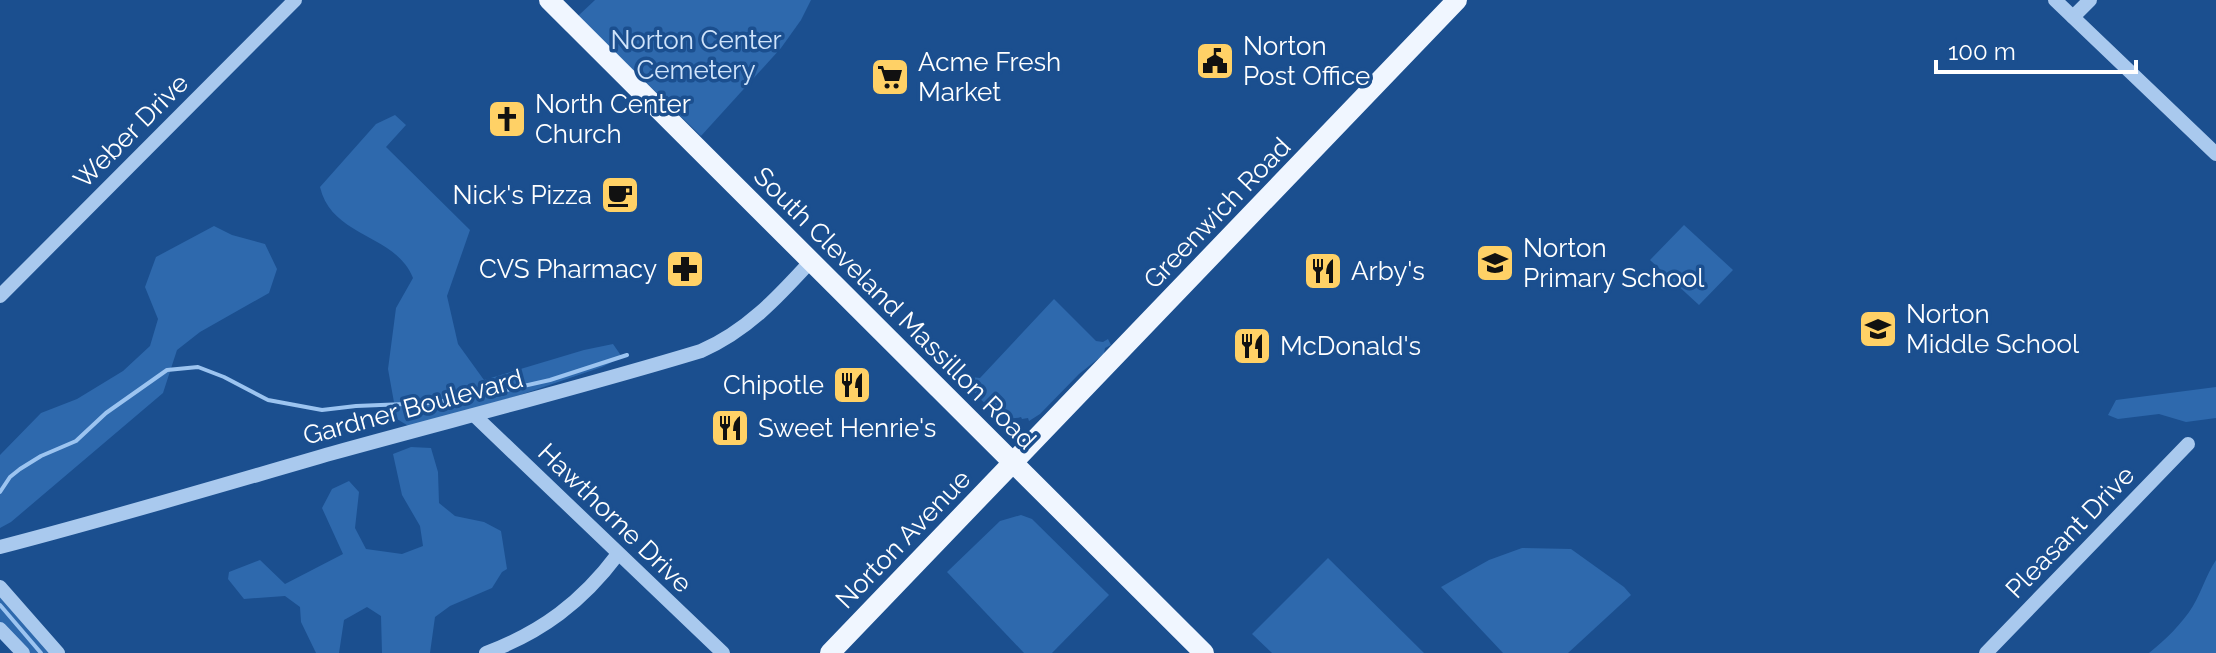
<svg xmlns="http://www.w3.org/2000/svg" width="2216" height="653" viewBox="0 0 2216 653" font-family="Raleway,sans-serif">
  <style>
    .green { fill: #2e69ad }
    .lines { fill: none; stroke-linecap: round; stroke-linejoin: round }
    .stream { stroke: #9cc4f0; stroke-width: 4 }
    .minor { stroke: #a9c9ee; stroke-width: 14 }
    .major { stroke: #f0f6ff; stroke-width: 20 }
    .labels { text-anchor: middle; stroke-width: 7; stroke-linejoin: round; paint-order: stroke }
    .park-label { font-size: 26px; fill: #cfe3fa; stroke: #1b4f8f }
    .poi-label { font-size: 26px; fill: #fff; stroke: #1b4f8f; text-anchor: start }
    .street-label { font-size: 26px; fill: #fff; stroke: #1b4f8f }
  </style>
  <rect width="100%" height="100%" fill="#1b4f8f"/>
  <g class="green">
    <polygon points="595,0 811,0 801,20 781,48 701,136 578,16"/>
    <path d="M395 115 406 125 386 147 470 230 447 296 458 344 484 380 584 350 613 344 622 357 602 367 520 395 410 427 397 419 388 369 393 331 396 308 413 278C395 233 332 238 320 187L376 124Z"/>
    <polygon points="1684,225 1733,270 1699,305 1650,260"/>
    <polygon points="214,226 232,235 265,244 277,269 269,293 200,332 177,350 163,393 11,522 0,528 0,455 41,413 77,399 123,371 150,346 158,319 145,287 156,257"/>
    <path d="M1054 299 1096 341 1103 342 1108 339 1111 345 1105 348 1104 354 1079 374 1040 414 1029 421 1028 418 1022 419 1021 417C998 424 981 398 965 383L971 377 980 378Z"/>
    <polygon points="2216,387 2216,418 2186,422 2159,414 2118,419 2108,415 2116,400"/>
    <polygon points="411,447 431,448 438,472 439,503 455,516 484,522 501,531 507,569 502,572 492,588 450,606 435,617 430,653 382,653 381,616 367,607 344,620 339,653 316,653 301,622 300,607 285,596 244,599 228,579 229,572 260,560 285,584 343,554 322,508 332,489 349,481 359,492 355,528 366,549 402,554 423,546 420,526 402,495 393,454"/>
    <polygon points="1021,515 1032,519 1109,595 1052,653 1024,653 947,572 1000,521"/>
    <polygon points="1522,548 1571,549 1624,587 1631,595 1568,653 1503,653 1441,587 1489,560"/>
    <polygon points="1328,558 1424,653 1272,653 1252,634"/>
    <path d="M2216 560V653H2149C2165 640 2182 624 2193 606 2202 591 2206 575 2216 560Z"/>
    <polygon points="0,596 51,653 28,653 0,622"/>
  </g>
  <g class="lines">
    <g class="stream">
      <polyline points="0,492 10,477 20,469 41,456 76,441 106,413 167,370 198,367 224,377 268,400 322,410 356,406 430,403 484,395 550,380 627,355"/>
      <polyline points="0,605 41,653"/>
    </g>
    <g class="minor">
      <polyline points="2055,0 2216,154"/>
      <polyline points="2073,17 2090,0"/>
      <polyline points="0,296 295,0"/>
      <polyline points="475,416 723,653"/>
      <path d="M0 547C112 518 222 485 333 453 456 419 579 388 701 351 747 331 778 297 811 261"/>
      <polyline points="0,587 58,653"/>
      <polyline points="0,629 23,653"/>
      <path d="M486 653C542 632 582 602 618 554"/>
      <polyline points="1986,653 2188,444"/>
    </g>
    <g class="major">
      <polyline points="549,0 1204,653"/>
      <polyline points="830,653 1457,0"/>
    </g>
  </g>
  <defs>
    <g id="civic-square" transform="scale(2)"><rect x="-9" y="-9" width="18" height="18" rx="4" fill="#ffd166" stroke="#1b4f8f"/><path d="M-.6-6.5H3V-4.5H.6V-3L4-1V1h2V6H-6V1h2V-1L-.6-3ZM-1.2 2.5V6h2.4V2.5Z" fill="#111"/></g>
    <g id="supermarket-square" transform="scale(2)"><rect x="-9" y="-9" width="18" height="18" rx="4" fill="#ffd166" stroke="#1b4f8f"/><path d="M-6-5.5h2.5l.6 2H6L4.5 2H-2.5L-4.4-4H-6ZM-1.5 3.2a1.3 1.3 0 1 0 .1 0ZM3 3.2a1.3 1.3 0 1 0 .1 0Z" fill="#111"/></g>
    <g id="church-square" transform="scale(2)"><rect x="-9" y="-9" width="18" height="18" rx="4" fill="#ffd166" stroke="#1b4f8f"/><path d="M-1.2-6h2.4v3.5h3.3v2.4h-3.3V6h-2.4V-.1h-3.3v-2.4h3.3Z" fill="#111"/></g>
    <g id="cafe-square" transform="scale(2)"><rect x="-9" y="-9" width="18" height="18" rx="4" fill="#ffd166" stroke="#1b4f8f"/><path d="M-5.5-4.5H6V0H3Q3 3.5 0 3.5H-2.5Q-5.5 3.5-5.5 0ZM3-3.2v2h1.7v-2ZM-6 4.5H4V6H-6Z" fill="#111"/></g>
    <g id="school-square" transform="scale(2)"><rect x="-9" y="-9" width="18" height="18" rx="4" fill="#ffd166" stroke="#1b4f8f"/><path d="M0-5L7-2L0 1L-7-2ZM-4 1L0 2.5L4 1V4Q0 6-4 4Z" fill="#111"/></g>
    <g id="pharmacy-square" transform="scale(2)"><rect x="-9" y="-9" width="18" height="18" rx="4" fill="#ffd166" stroke="#1b4f8f"/><path d="M-2-6h4v4h4v4h-4v4h-4v-4h-4v-4h4Z" fill="#111"/></g>
    <g id="restaurant-square" transform="scale(2)"><rect x="-9" y="-9" width="18" height="18" rx="4" fill="#ffd166" stroke="#1b4f8f"/><path d="M-5-6h1v4h1v-4h1v4h1v-4h1v5L-1.5 .5V6h-2V.5L-5-1ZM5-6V6H3V1.5H1.5Q1.5-4 5-6Z" fill="#111"/></g>
  </defs>
  <g fill-rule="evenodd">
    <use href="#civic-square" x="1215" y="61"/>
    <use href="#supermarket-square" x="890" y="77"/>
    <use href="#church-square" x="507" y="119"/>
    <use href="#cafe-square" x="620" y="195"/>
    <use href="#school-square" x="1495" y="263"/>
    <use href="#pharmacy-square" x="685" y="269"/>
    <use href="#restaurant-square" x="1323" y="271"/>
    <use href="#school-square" x="1878" y="329"/>
    <use href="#restaurant-square" x="1252" y="346"/>
    <use href="#restaurant-square" x="852" y="385"/>
    <use href="#restaurant-square" x="730" y="428"/>
  </g>
  <g class="labels">
    <g class="park-label">
      <text x="696" y="49">Norton Center<tspan x="696" dy="30">Cemetery</tspan></text>
    </g>
    <g class="poi-label">
      <text x="1243" y="55">Norton<tspan x="1243" dy="30">Post Office</tspan></text>
      <text x="918" y="71">Acme Fresh<tspan x="918" dy="30">Market</tspan></text>
      <text x="535" y="113">North Center<tspan x="535" dy="30">Church</tspan></text>
      <text x="592" y="204" text-anchor="end">Nick's Pizza</text>
      <text x="1523" y="257">Norton<tspan x="1523" dy="30">Primary School</tspan></text>
      <text x="657" y="278" text-anchor="end">CVS Pharmacy</text>
      <text x="1351" y="280">Arby's</text>
      <text x="1906" y="323">Norton<tspan x="1906" dy="30">Middle School</tspan></text>
      <text x="1280" y="355">McDonald's</text>
      <text x="824" y="394" text-anchor="end">Chipotle</text>
      <text x="758" y="437">Sweet Henrie's</text>
    </g>
    <g class="street-label">
      <text transform="translate(131 131) rotate(-45)" y="9">Weber Drive</text>
      <text transform="translate(1217 213) rotate(-46)" y="9">Greenwich Road</text>
      <text transform="translate(895 308) rotate(45)" y="9">South Cleveland Massillon Road</text>
      <text transform="translate(413 407) rotate(-15)" y="9">Gardner Boulevard</text>
      <text transform="translate(615 518) rotate(44)" y="9">Hawthorne Drive</text>
      <text transform="translate(2070 532) rotate(-46)" y="9">Pleasant Drive</text>
      <text transform="translate(903 539) rotate(-46)" y="9">Norton Avenue</text>
    </g>
  </g>
  <path d="M1936 60v12h200v-12" fill="none" stroke="#ffffff" stroke-width="4"/>
  <text x="1948" y="60" font-size="24" fill="#ffffff" stroke="#1b4f8f" stroke-width="6" paint-order="stroke">100 m</text>
</svg>
